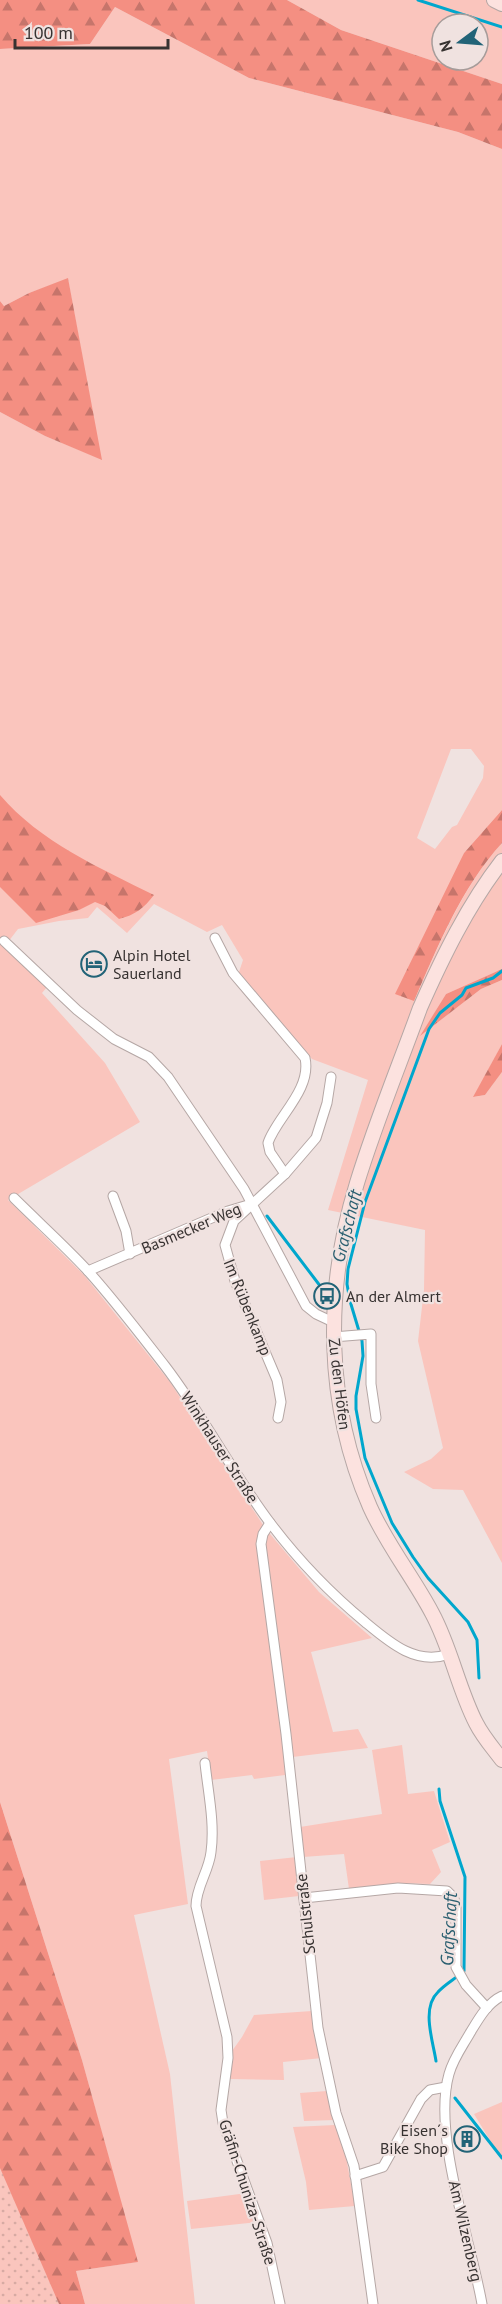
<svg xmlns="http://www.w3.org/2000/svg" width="502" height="2304" viewBox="0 0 502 2304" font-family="'PT Sans',sans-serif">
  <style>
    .green { fill: #fac5bd; fill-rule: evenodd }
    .forest { fill: url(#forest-firs) }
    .park { fill: url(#park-dots) }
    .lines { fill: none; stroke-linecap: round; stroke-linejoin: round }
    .stream { stroke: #00a7cd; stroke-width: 3 }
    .street-casing { stroke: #b5a7a5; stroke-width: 11 }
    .secondary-casing { stroke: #b5a7a5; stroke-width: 16 }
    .street { stroke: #fff; stroke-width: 9 }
    .secondary { stroke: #fce2df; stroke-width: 14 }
    .labels { text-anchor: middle; stroke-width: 4.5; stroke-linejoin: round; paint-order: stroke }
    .poi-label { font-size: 16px; fill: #373231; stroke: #f0e2e0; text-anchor: start }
    .street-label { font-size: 16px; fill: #373231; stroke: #f0e2e0 }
    .water-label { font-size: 18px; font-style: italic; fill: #2b5f70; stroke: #f0e2e0 }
  </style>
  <defs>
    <pattern id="forest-firs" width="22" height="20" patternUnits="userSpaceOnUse" patternTransform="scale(1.5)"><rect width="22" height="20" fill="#f48f82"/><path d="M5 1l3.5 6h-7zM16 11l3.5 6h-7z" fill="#c6756b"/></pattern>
    <pattern id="park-dots" width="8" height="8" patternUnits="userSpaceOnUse" patternTransform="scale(1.5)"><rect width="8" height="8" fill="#fac5bd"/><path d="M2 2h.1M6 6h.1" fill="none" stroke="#d7aaa3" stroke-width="1.8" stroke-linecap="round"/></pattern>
  </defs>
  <rect width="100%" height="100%" fill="#f0e2e0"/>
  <g class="green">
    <path d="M287 0H502V84L341 30ZM442 24H478V60H442Z"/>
    <path d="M115 7 249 78 458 132 502 149V810L464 853 414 1001C439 946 461 888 502 843V969L446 994 421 1035 481 989 502 980V1044L474 1097 485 1095 502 1072V1563L463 1490 433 1489 404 1472 431 1459 443 1448 418 1341 424 1290 425 1230 328 1210 368 1080 312 1059 238 975 243 960 222 925 207 932 154 904 127 933 97 907 88 918 59 921 18 929 5 946 47 987 42 993 105 1063 140 1122 8 1200 84 1275 170 1382 265 1528 319 1592 372 1638 311 1652 333 1732 358 1729 368 1748 284 1758 285 1775 254 1779 252 1775 211 1780 207 1751 169 1759 188 1904 134 1915 170 2074 195 2304H85L76 2271 137 2262 82 2060 0 1802V412L45 436 101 459 68 279 29 293 4 306 0 301V49L90 44ZM451 749H471L484 766 483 778 457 825 452 827 435 849 417 838Z"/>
    <polygon points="402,1745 408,1794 434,1791 450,1842 432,1850 441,1872 430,1884 400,1883 349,1889 344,1854 303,1857 300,1827 382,1814 372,1750"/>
    <polygon points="297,1857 299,1896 264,1900 260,1861"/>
    <polygon points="312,2011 322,2058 283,2062 284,2080 230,2079 232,2051 242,2037 254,2015"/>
    <polygon points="327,2091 335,2120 304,2121 300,2093"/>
    <polygon points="502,2102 502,2160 474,2114"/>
    <polygon points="335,2125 346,2157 355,2206 309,2210 306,2182 293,2127"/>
    <polygon points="247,2193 258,2222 191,2229 187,2201"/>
  </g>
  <g class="forest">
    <polygon points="0,0 287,0 341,30 502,84 502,149 458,132 249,78 115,7 90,44 0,49"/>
    <polygon points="68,278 102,460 45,436 0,412 0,301 4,306 29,293"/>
    <path d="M0 795C40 842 100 868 154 895 144 908 135 915 119 919L105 906 95 902 79 910 36 923 0 887Z"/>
    <path d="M502 810V843C461 888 438 946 414 1001L395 994 464 853Z"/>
    <polygon points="502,969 502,980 481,989 420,1036 446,994"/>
    <polygon points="502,1044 502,1072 485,1095 473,1097"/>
    <polygon points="0,1802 82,2060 138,2262 76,2271 85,2304 0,2304"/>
  </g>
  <polygon class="park" points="0,2168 59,2304 0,2304"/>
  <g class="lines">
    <g class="stream">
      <polyline points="418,0 502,27"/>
      <polyline points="267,1216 324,1291"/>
      <polyline points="479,1678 477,1640 468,1622 428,1578 413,1557 392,1523 365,1458 356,1409 356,1396 363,1356 362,1341 350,1301 347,1284 348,1269 365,1202 429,1029 440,1013 462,995 466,988 493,978 502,971"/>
      <path d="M436 2061C433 2041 421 2008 438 1992 445 1984 455 1979 464 1971L465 1877 440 1801 439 1789"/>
      <polyline points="455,2098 502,2158"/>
    </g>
    <g class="street-casing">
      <g id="street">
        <path d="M215 938 233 973 305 1058C312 1090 276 1118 268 1143L270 1152 285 1174"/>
        <polyline points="4,941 77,1010 114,1039 149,1057 168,1077 244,1189 306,1306 316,1314 333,1322"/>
        <polyline points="113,1196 126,1231 130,1254"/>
        <path d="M14 1198C38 1222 65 1246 88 1271 115 1301 140 1334 165 1366 204 1417 233 1474 271 1524 299 1561 330 1593 365 1622 389 1642 416 1666 449 1654"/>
        <polyline points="88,1271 228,1211 248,1205"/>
        <polyline points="333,1337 371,1334 371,1384 376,1418"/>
        <polyline points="278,1418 281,1402 277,1380 235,1281 225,1245 234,1221 285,1174 316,1138 327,1103 331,1077"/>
        <polyline points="270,1523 263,1534 261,1544 286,1734 318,2028 336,2113 354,2166 373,2304"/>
        <path d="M205 1763C208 1792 215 1823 211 1852 209 1871 196 1887 196 1906L227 2037 228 2058 221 2110 223 2123 267 2243 280 2304"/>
        <polyline points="304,1898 398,1888 447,1891 453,1897 456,1904 456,1967 466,1985 487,2008"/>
        <polyline points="355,2176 383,2167 421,2099 430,2090 446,2087"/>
        <path d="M482 2304C471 2241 432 2134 449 2074 453 2059 462 2047 470 2033 478 2020 487 2003 502 1996"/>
      </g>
    </g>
    <g class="secondary-casing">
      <g id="secondary">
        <polyline points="494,0 502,4"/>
        <path d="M502 861C468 905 443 956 420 1008 399 1066 375 1124 357 1183 324 1290 325 1404 370 1507 387 1545 413 1577 432 1613 451 1648 458 1688 476 1723 483 1737 493 1748 502 1760"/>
      </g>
    </g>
    <use href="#street" class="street"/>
    <use href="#secondary" class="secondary"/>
  </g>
  <defs>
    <g id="hotel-ring" transform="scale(1.35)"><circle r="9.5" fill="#f0e2e0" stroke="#226377" stroke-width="1.5"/><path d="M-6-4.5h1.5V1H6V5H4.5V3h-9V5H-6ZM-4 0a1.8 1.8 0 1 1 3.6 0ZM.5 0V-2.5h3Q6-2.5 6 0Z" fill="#226377"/></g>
    <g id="bus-ring" transform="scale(1.35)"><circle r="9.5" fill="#f0e2e0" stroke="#226377" stroke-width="1.5"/><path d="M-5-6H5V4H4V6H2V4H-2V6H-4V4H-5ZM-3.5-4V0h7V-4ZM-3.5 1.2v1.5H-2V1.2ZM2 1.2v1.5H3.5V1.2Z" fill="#226377"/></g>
    <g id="building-ring" transform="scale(1.35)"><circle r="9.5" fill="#f0e2e0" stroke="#226377" stroke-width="1.5"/><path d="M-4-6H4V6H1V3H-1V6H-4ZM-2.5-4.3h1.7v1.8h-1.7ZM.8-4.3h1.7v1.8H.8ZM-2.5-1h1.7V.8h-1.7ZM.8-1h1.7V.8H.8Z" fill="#226377"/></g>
  </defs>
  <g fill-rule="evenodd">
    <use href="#hotel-ring" x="94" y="964"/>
    <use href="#bus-ring" x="327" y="1296"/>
    <use href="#building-ring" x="467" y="2139"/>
  </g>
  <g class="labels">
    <g class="poi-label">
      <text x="113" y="961">Alpin Hotel<tspan x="113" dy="18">Sauerland</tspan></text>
      <text x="346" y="1302">An der Almert</text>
      <text x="448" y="2136" text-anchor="end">Eisen´s<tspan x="448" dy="18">Bike Shop</tspan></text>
    </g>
    <g class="street-label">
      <text transform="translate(191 1228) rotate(-23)" y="6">Basmecker Weg</text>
      <text transform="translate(248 1307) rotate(68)" y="6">Im Rübenkamp</text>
      <text transform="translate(340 1384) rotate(83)" y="6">Zu den Höfen</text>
      <text transform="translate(220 1447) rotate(57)" y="6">Winkhauser Straße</text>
      <text transform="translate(305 1914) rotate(-96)" y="6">Schulstraße</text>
      <text transform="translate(248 2192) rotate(72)" y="6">Gräfin-Chuniza-Straße</text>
      <text transform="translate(466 2231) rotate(77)" y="6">Am Wilzenberg</text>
    </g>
    <g class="water-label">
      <text transform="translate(347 1226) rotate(-76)" y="6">Grafschaft</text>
      <text transform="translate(449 1929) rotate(-87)" y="6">Grafschaft</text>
    </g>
  </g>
  <g transform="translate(460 42) rotate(254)"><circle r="28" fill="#f0e2e0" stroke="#a69c9a" stroke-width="1.5"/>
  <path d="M0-4.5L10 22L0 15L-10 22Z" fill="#226377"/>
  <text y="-9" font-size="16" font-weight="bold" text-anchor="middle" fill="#373231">N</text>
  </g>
  <path d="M15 39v9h153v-9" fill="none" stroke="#373231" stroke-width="3"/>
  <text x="24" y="39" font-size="18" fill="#373231" stroke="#f0e2e0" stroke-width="4.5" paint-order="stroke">100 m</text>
</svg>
